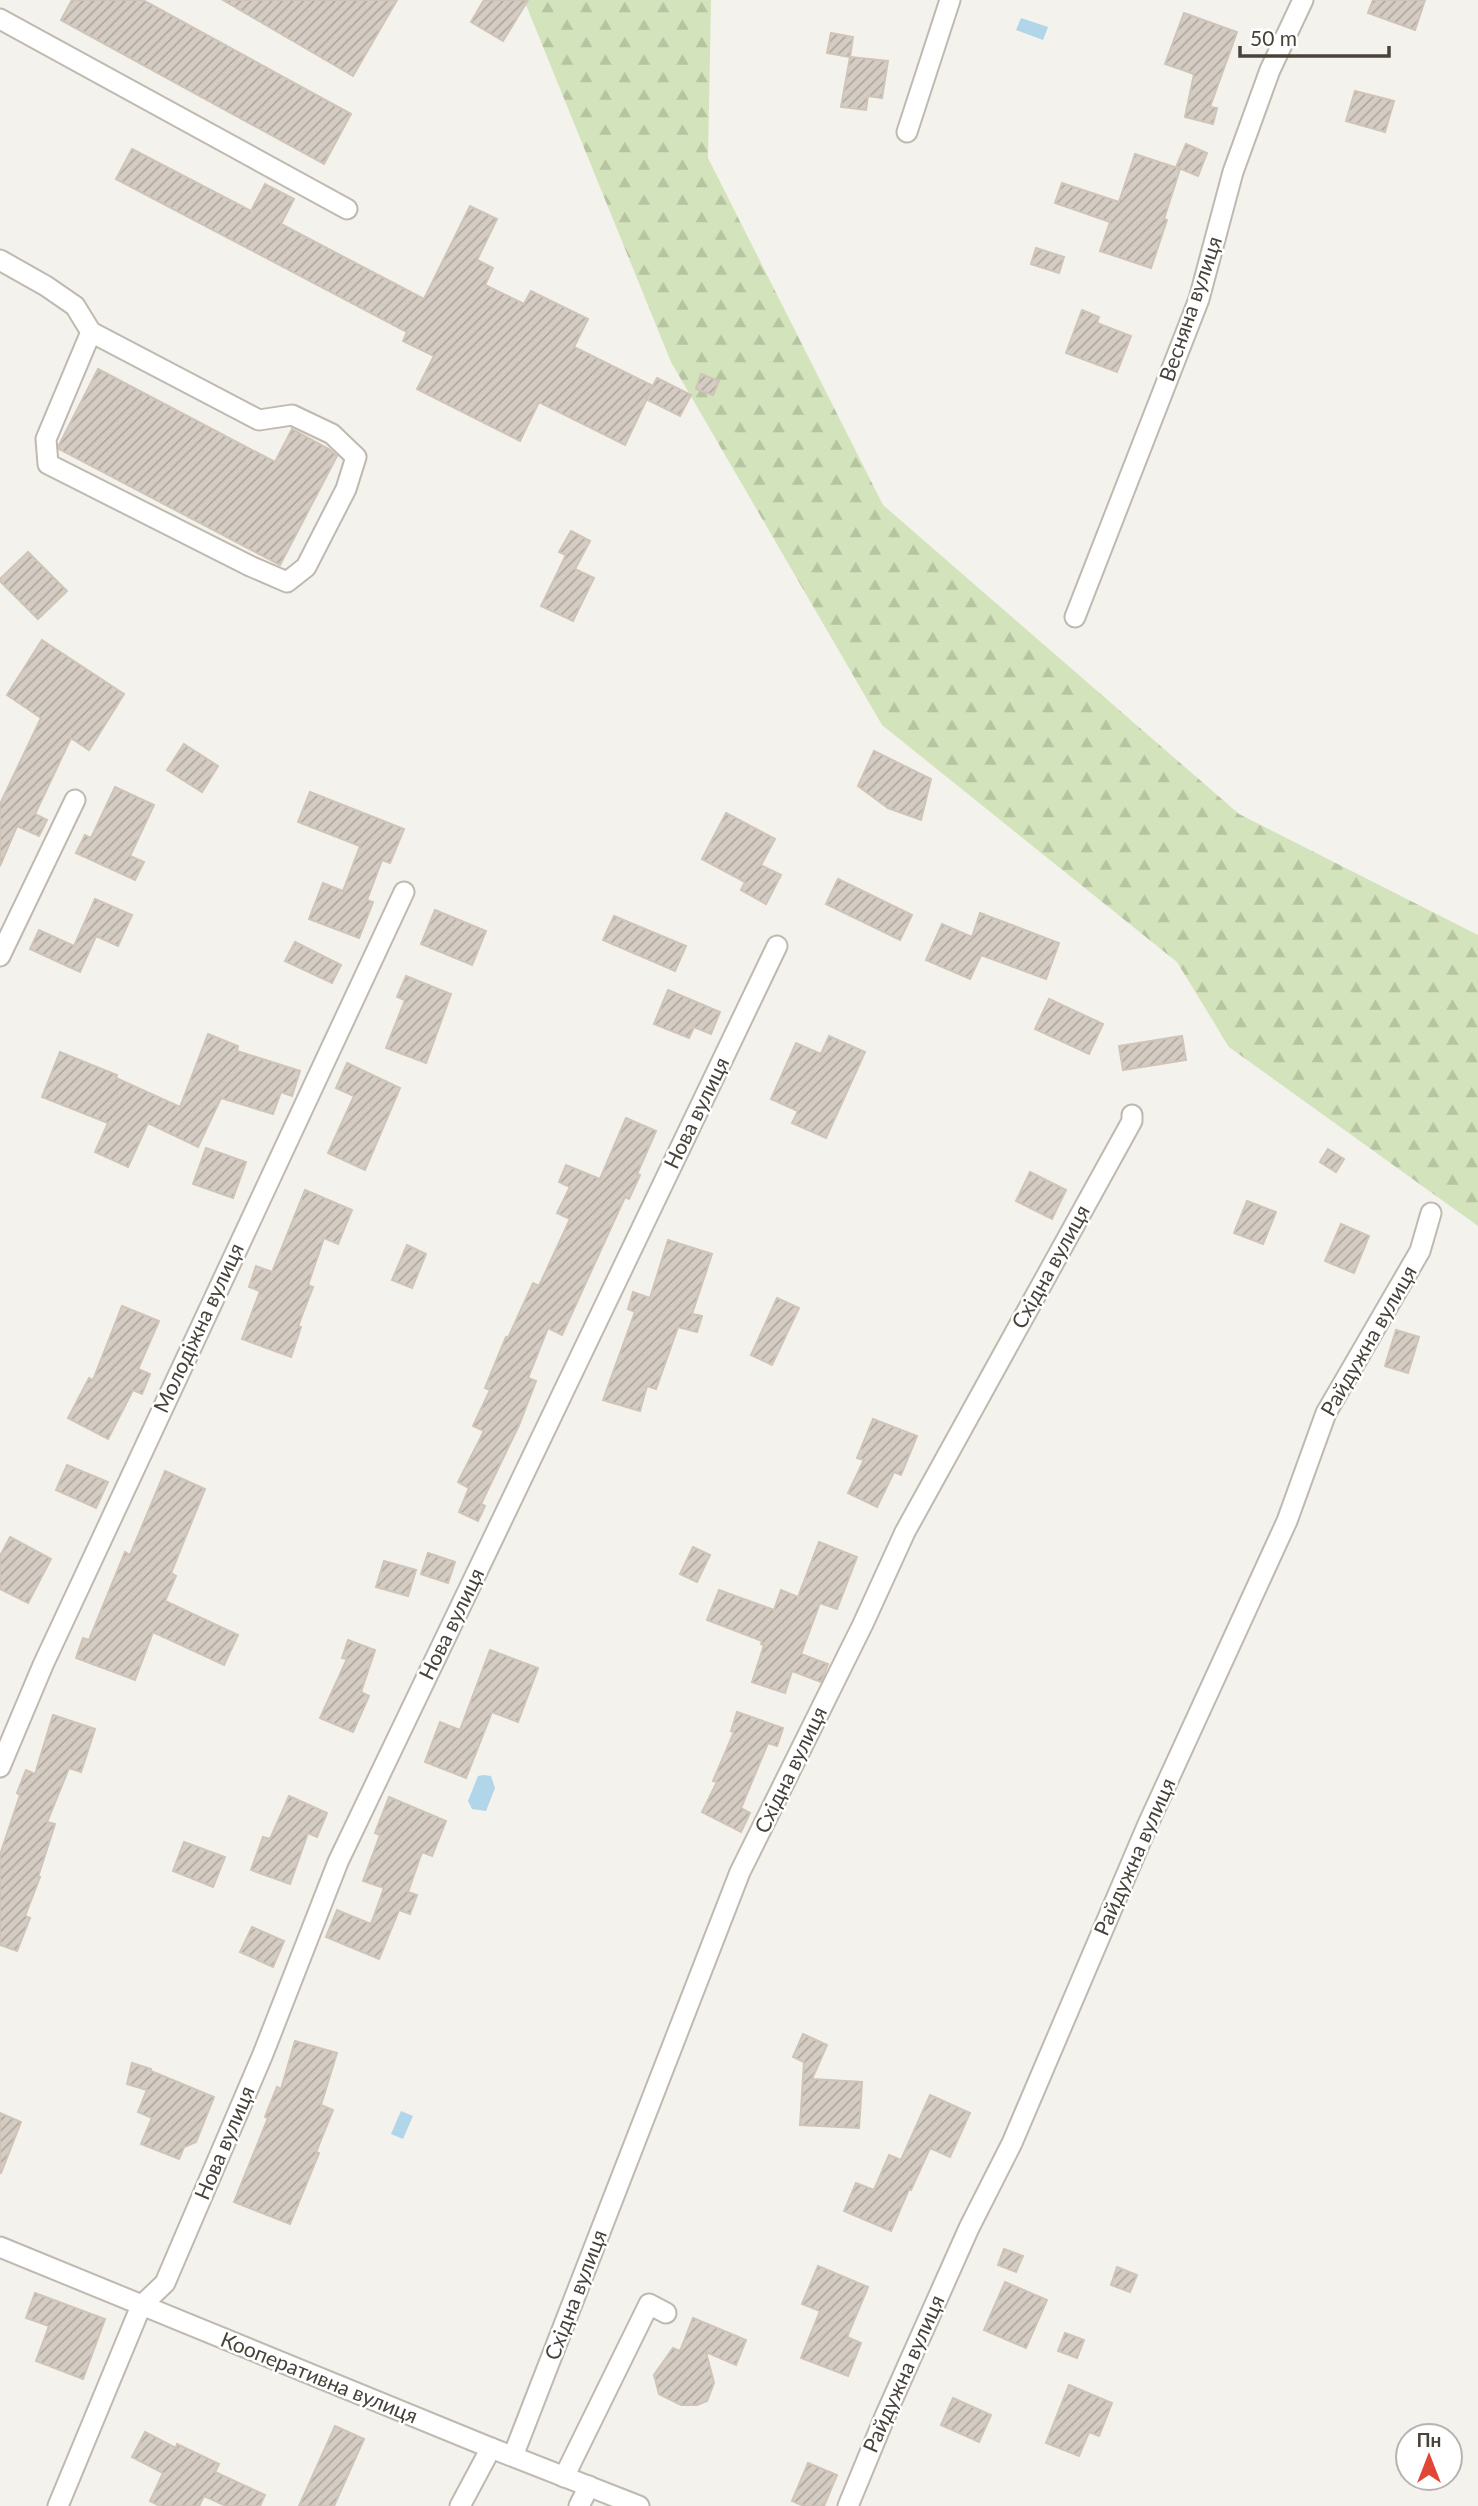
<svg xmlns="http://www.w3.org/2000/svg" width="1478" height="2506" viewBox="0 0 1478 2506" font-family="Lato,sans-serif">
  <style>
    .forest { fill: url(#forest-firs) }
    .water { fill: #b1d5e9 }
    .building { fill: url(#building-hatch); stroke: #cfc4b7; stroke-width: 2 }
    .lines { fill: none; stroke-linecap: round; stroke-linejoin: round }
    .minor-casing { stroke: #bfb9b0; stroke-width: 23 }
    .minor { stroke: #fff; stroke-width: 19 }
    .labels { text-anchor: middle; stroke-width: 5; stroke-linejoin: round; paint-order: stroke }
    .street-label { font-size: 21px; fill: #48423b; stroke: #fff }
  </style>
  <defs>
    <pattern id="forest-firs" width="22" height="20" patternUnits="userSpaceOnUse" patternTransform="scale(1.75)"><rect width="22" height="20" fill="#d3e3bb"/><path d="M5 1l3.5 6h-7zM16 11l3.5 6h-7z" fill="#b7c4a2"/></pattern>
    <pattern id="building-hatch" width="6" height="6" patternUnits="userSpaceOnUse" patternTransform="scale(1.75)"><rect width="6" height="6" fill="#d5cdc3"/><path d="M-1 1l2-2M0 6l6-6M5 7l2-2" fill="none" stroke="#afa8a0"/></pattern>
  </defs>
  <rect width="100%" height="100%" fill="#f4f2ec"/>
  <polygon class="forest" points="524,0 711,0 708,158 883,505 1239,814 1478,935 1478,1226 1229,1047 1177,962 882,725 671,362"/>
  <g class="water">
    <polygon points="1021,18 1048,27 1043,40 1016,30"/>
    <polygon points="483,1775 491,1776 495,1788 486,1811 472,1809 468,1801 478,1776"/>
    <polygon points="401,2111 413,2116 403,2139 391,2134"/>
  </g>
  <g class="building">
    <polygon points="72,0 143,0 351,114 324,164 61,20"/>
    <polygon points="223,0 397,0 353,76"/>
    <polygon points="484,0 528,0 503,41 471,22"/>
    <polygon points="1373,0 1425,0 1415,30 1368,13"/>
    <polygon points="1184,13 1237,32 1210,107 1217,108 1213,124 1185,117 1194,74 1165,64"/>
    <polygon points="831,33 853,37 850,57 827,53"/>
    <polygon points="850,57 888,61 882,98 868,96 866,110 841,107"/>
    <polygon points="1355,91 1394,101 1385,132 1346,121"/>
    <polygon points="1186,144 1207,153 1198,176 1176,167"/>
    <polygon points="132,149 251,211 265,184 294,199 281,224 424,299 470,206 497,219 477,260 493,268 485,285 524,304 531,291 588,319 574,347 653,386 625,445 539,402 520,441 417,389 434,356 403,341 407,332 116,179"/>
    <polygon points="1135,154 1180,169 1164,219 1167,220 1151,268 1100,251 1110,222 1055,203 1062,183 1119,202"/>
    <polygon points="1036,248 1064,257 1059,273 1031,264"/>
    <polygon points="1082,310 1099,317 1097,323 1131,336 1117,372 1066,353"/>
    <polygon points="98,369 275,462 292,429 329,449 337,456 280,565 59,449 59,445"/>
    <polygon points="701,374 719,381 713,395 696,389"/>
    <polygon points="657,378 691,395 680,416 646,399"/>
    <polygon points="571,531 590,541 575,569 594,578 573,621 541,606 566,555 559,552"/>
    <polygon points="28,552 67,591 38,619 0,581 0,579"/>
    <polygon points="42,640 124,694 89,750 71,738 35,814 47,820 39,836 17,826 0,866 0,804 41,718 7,695"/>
    <polygon points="184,744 218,766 202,792 167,770"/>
    <polygon points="874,751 931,779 921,820 888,808 858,786"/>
    <polygon points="115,787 154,805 130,856 144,862 135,880 76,853 85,835 91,838"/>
    <polygon points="310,792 404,829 390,863 382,860 367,900 373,902 359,938 309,919 323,883 343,891 360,846 298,822"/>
    <polygon points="726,813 775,839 761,865 781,875 766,904 741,890 745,882 702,859"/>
    <polygon points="838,879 912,915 900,940 826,904"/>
    <polygon points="95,899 132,915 118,946 96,936 80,972 30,949 39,930 74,946"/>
    <polygon points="435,910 486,931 472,965 421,944"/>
    <polygon points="980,913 1059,943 1046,979 981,955 970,979 926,960 942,924 972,937"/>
    <polygon points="614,916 686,946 675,971 603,940"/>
    <polygon points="295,942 341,965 332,983 285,961"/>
    <polygon points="406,976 451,994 426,1063 386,1048 405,1000 397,997"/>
    <polygon points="668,990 720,1012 711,1034 694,1027 689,1038 654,1024"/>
    <polygon points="1049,999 1103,1024 1089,1054 1035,1029"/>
    <polygon points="208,1034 238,1046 237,1051 300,1071 292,1096 281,1092 273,1114 221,1098 198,1147 148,1123 128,1167 95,1152 108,1123 42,1097 60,1052 117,1075 116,1078 180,1107"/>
    <polygon points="829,1036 865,1052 826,1138 792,1123 798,1111 771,1099 796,1043 821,1054"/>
    <polygon points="1182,1036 1186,1060 1123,1070 1119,1046"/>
    <polygon points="347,1063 400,1088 365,1170 328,1153 354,1096 336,1088"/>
    <polygon points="626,1118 656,1131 637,1174 640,1175 629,1199 625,1197 562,1335 548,1328 528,1378 536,1381 519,1425 481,1504 485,1506 478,1521 459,1512 469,1488 458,1482 484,1431 473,1426 490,1390 485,1388 506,1337 508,1338 533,1283 539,1286 570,1219 557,1213 570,1187 559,1182 566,1165 600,1179"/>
    <polygon points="206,1148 246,1162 233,1198 193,1184"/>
    <polygon points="1328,1149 1344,1159 1336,1172 1320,1162"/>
    <polygon points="1030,1172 1066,1190 1052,1219 1016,1201"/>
    <polygon points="305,1190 352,1210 338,1244 324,1238 308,1285 313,1287 298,1326 301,1327 291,1357 242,1339 260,1291 249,1287 256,1266 272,1272"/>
    <polygon points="1247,1201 1276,1212 1263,1244 1234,1233"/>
    <polygon points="1341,1224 1369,1236 1354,1273 1325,1261"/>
    <polygon points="668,1240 712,1254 692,1314 702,1316 697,1332 678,1327 656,1389 647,1386 640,1411 603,1400 635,1312 628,1309 633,1292 650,1298"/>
    <polygon points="407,1245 426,1254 412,1288 392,1280"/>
    <polygon points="777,1298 799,1308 772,1365 751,1355"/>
    <polygon points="122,1306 159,1321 138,1369 150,1374 142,1394 133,1390 108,1439 68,1418 89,1378 93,1380"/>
    <polygon points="1396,1330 1419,1337 1408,1373 1385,1366"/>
    <polygon points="873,1419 917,1436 901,1475 894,1472 877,1507 848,1493 864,1460 857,1458"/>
    <polygon points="67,1465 108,1482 96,1508 56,1490"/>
    <polygon points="165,1471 205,1489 171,1573 176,1576 165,1601 238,1635 224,1665 153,1632 135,1680 76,1658 83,1638 89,1640 125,1552 130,1555"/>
    <polygon points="10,1537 51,1559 28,1603 0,1589 0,1556"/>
    <polygon points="819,1542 857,1557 837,1609 820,1603 801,1654 828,1664 824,1675 821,1682 792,1671 785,1693 752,1682 764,1645 761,1644 762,1641 707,1620 719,1590 774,1610 781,1590 798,1597"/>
    <polygon points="693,1547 710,1555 697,1582 680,1574"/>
    <polygon points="428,1553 455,1562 448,1583 421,1574"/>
    <polygon points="384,1561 416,1570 408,1596 376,1587"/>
    <polygon points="348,1640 375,1650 361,1692 369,1696 353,1732 320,1718 347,1659 342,1658"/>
    <polygon points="490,1650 538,1668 518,1722 492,1712 466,1778 425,1762 440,1722 460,1730"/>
    <polygon points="737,1712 783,1728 777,1746 768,1743 741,1808 750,1813 741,1832 702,1812 717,1782 713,1781 734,1732 731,1731"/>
    <polygon points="53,1715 95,1729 81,1772 69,1768 47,1822 55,1824 38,1877 40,1877 25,1916 30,1918 17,1951 0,1945 0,1855 20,1795 17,1793 26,1770 35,1774"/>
    <polygon points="289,1796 327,1813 317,1837 308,1833 290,1884 251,1870 263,1837 270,1839"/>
    <polygon points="389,1797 446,1821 432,1856 422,1852 408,1892 417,1895 410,1914 399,1910 379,1959 326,1937 337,1910 371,1924 384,1888 363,1881 380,1835 375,1833"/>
    <polygon points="184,1842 225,1857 213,1887 173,1871"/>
    <polygon points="252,1927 284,1941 273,1967 240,1952"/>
    <polygon points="803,2034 827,2045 812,2079 862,2082 859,2128 800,2125 804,2062 793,2057"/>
    <polygon points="295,2041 337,2053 321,2105 333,2110 316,2152 319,2153 290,2224 234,2202 268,2118 265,2117 277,2087 281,2089"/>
    <polygon points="132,2063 151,2069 151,2071 214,2097 196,2142 184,2147 179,2159 141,2144 152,2118 138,2112 147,2090 127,2084"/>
    <polygon points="930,2095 970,2113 950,2157 930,2148 911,2190 909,2189 891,2231 844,2211 856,2183 874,2190 889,2155 901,2160"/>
    <polygon points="0,2113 21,2122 1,2173 0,2173"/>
    <polygon points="1004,2249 1023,2256 1016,2272 998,2265"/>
    <polygon points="818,2266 868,2287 847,2337 861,2343 848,2376 801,2358 820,2311 802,2304"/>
    <polygon points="1117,2267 1137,2275 1130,2292 1111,2285"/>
    <polygon points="1005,2282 1047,2300 1026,2348 984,2330"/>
    <polygon points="35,2293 105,2319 83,2379 36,2361 49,2326 26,2318"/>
    <polygon points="693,2318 746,2340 736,2365 706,2352 714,2383 707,2401 697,2405 681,2405 659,2394 654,2375 673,2348 680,2351"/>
    <polygon points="1065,2333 1084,2340 1077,2358 1058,2351"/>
    <polygon points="1069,2385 1112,2403 1099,2436 1089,2432 1079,2456 1046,2443"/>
    <polygon points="953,2398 991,2415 979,2442 941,2425"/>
    <polygon points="335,2426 364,2439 334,2506 299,2506"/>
    <polygon points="145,2432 176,2448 177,2444 219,2464 215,2472 265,2495 260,2506 226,2506 204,2496 199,2506 160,2506 150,2501 163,2473 132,2457"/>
    <polygon points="808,2463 837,2475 824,2506 804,2506 792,2501"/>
  </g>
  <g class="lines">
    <g class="minor-casing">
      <g id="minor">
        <polyline points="0,19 347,209"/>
        <polyline points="907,132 950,0"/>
        <polyline points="0,260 46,286 75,306 91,332 46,439 48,464 250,566 287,582 306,567 346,489 356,457 332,434 292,415 259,420 91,332"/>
        <polyline points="1075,617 1199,299 1233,172 1270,70 1303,0"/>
        <polyline points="0,956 75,800"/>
        <polyline points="0,1767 43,1665 404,892"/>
        <polyline points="0,2247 491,2448 639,2506"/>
        <polyline points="513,2456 740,1872 863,1624 905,1532 1132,1121 1132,1115"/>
        <polyline points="564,2477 649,2304 666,2313"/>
        <polyline points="58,2506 141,2306 165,2283 263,2054 338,1862 777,946"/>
        <polyline points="460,2506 491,2448"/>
        <polyline points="579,2506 589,2486"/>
        <polyline points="848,2506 886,2414 969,2228 1012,2143 1148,1824 1287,1521 1326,1413 1420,1251 1431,1213"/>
      </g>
    </g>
    <use href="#minor" class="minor"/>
  </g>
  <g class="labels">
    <g class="street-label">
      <text transform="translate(1191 309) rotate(-71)" y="7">Весняна вулиця</text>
      <text transform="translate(697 1113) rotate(-64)" y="7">Нова вулиця</text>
      <text transform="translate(1051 1267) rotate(-61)" y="7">Східна вулиця</text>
      <text transform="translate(199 1328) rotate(-65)" y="7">Молодіжна вулиця</text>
      <text transform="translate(1369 1341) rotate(-60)" y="7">Райдужна вулиця</text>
      <text transform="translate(452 1624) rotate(-64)" y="7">Нова вулиця</text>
      <text transform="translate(791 1770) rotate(-64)" y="7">Східна вулиця</text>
      <text transform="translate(1135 1857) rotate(-66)" y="7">Райдужна вулиця</text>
      <text transform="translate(225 2143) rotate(-67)" y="7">Нова вулиця</text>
      <text transform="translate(576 2295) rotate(-69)" y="7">Східна вулиця</text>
      <text transform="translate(904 2374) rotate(-66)" y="7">Райдужна вулиця</text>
      <text transform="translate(319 2378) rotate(22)" y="7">Кооперативна вулиця</text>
    </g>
  </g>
  <g transform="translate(1429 2457)"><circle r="33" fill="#ffffff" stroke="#b6b3b1" stroke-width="2"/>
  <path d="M0-5L12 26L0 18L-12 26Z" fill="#e14737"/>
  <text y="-10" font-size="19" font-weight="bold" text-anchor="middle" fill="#48423b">Пн</text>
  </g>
  <path d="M1240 46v10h149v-10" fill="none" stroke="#48423b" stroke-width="3.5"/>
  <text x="1250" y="46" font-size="21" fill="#48423b" stroke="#ffffff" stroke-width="5" paint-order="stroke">50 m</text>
</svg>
